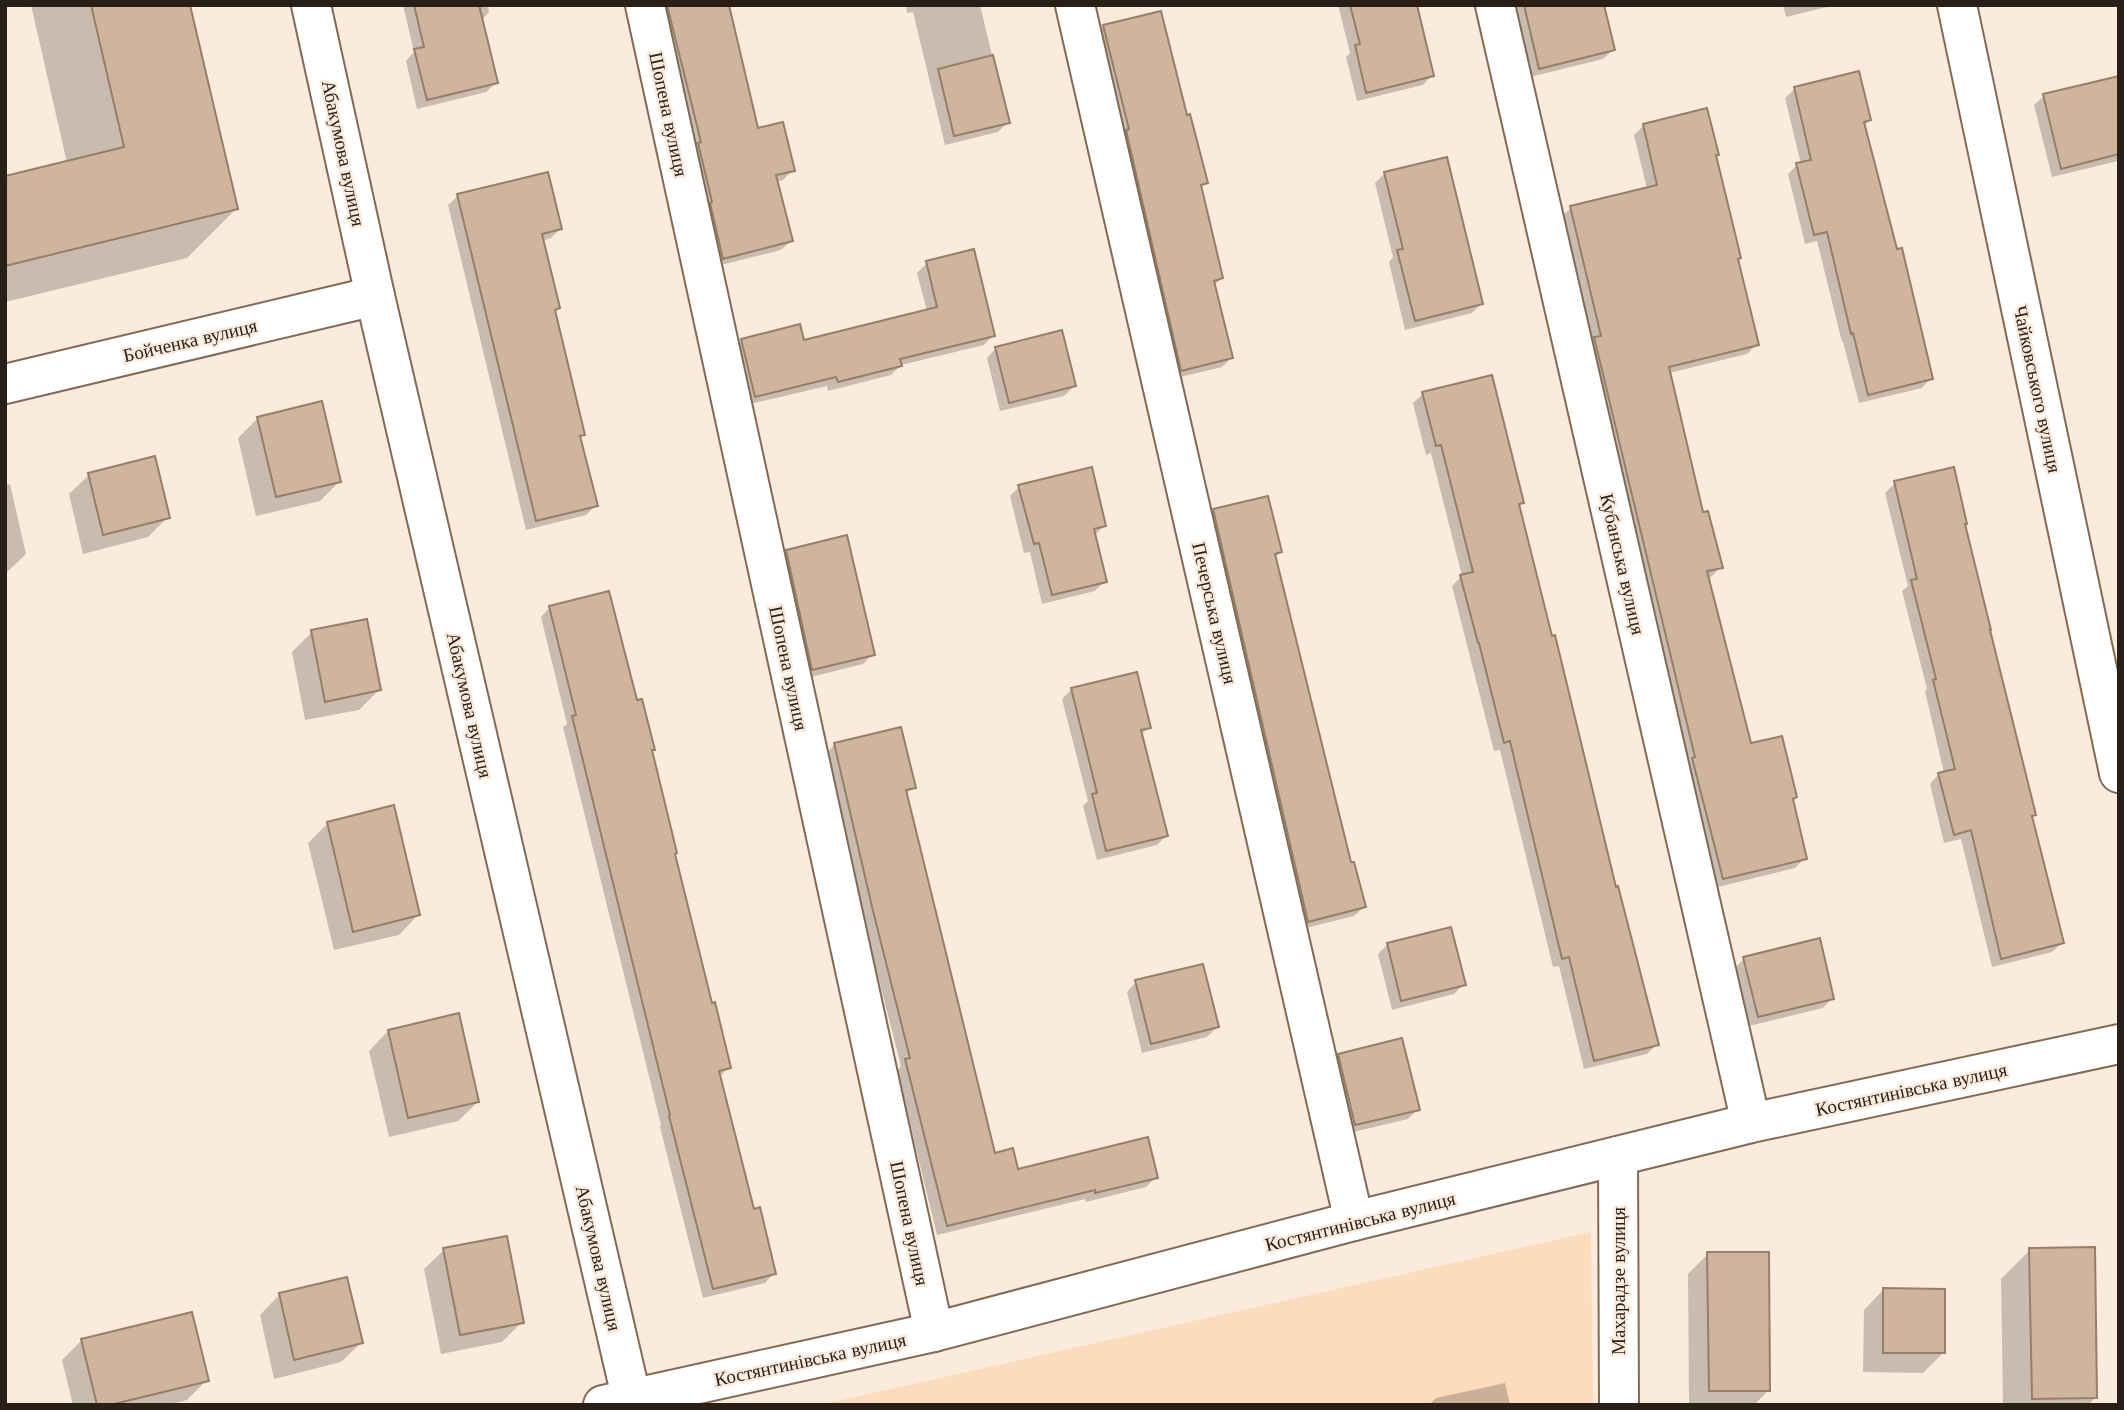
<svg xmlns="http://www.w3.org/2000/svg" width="2124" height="1410" viewBox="0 0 2124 1410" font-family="'Libre Baskerville',serif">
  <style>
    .built { fill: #fddcbd }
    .shadow { fill: #0003 }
    .building { fill: #cfb59d; stroke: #977e67; stroke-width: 2 }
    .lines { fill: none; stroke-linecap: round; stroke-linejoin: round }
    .minor-casing { stroke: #826a54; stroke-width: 42 }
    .minor { stroke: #fff; stroke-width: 38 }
    .labels { text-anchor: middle; stroke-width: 5; stroke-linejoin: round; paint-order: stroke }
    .street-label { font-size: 19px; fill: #291f16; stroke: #fbebdc }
  </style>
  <rect width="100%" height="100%" fill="#fbebdc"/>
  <polygon class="built" points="1591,1232 1593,1405 819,1405"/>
  <g class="shadow">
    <polygon points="31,5 189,5 236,209 187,258 5,302 5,178 67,163"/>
    <polygon points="403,5 488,5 489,12 481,21 496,83 486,92 417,109 406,61 414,52"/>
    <polygon points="906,5 980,5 1008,122 998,132 945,145 913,12 907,13"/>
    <polygon points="1338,5 1415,5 1432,75 1423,85 1357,101 1346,57 1350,53"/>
    <polygon points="1512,5 1602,5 1613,50 1603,59 1530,77"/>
    <polygon points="1783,5 1835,5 1786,17"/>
    <polygon points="668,6 757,130 793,170 783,180 776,182 791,241 781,250 713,267 659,16"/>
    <polygon points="1103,26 1185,117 1206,182 1200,189 1221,278 1214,286 1232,357 1222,367 1172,379 1094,36"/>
    <polygon points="2119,77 2119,165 2118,161 2052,177 2034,105 2044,96"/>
    <polygon points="1795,89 1869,120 1864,126 1931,378 1922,388 1859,403 1843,342 1842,342 1817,241 1805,244 1788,174 1797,165 1801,164 1785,98"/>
    <polygon points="1644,125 1714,157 1757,344 1747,354 1669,373 1702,514 1721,567 1711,577 1707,578 1749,746 1795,797 1791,801 1805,858 1795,868 1714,888 1561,217 1571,208 1647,189 1634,135"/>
    <polygon points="1385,173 1481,304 1472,313 1405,330 1389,262 1393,257 1375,183"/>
    <polygon points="458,196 560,229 551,238 542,241 558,308 553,312 583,434 579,439 596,505 586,515 526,530 448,205"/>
    <polygon points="927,263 993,335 984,345 901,365 891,375 828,391 827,386 746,405 732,350 742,340 803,342 927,311 917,273"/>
    <polygon points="996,348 1074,386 1064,396 1000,411 987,358"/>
    <polygon points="1423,394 1522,503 1518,507 1657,1044 1647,1054 1584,1069 1559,966 1553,967 1500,750 1494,751 1452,586 1462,576 1431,453 1426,455 1413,403"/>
    <polygon points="258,418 340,481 320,501 256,516 238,438"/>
    <polygon points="89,475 168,517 148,537 83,554 69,494"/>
    <polygon points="1895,483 1963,525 2030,817 2062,943 2052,952 1992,967 1961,839 1944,843 1930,784 1939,774 1944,773 1925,691 1927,689 1902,591 1908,586 1885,493"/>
    <polygon points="10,484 26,554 5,574 5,485"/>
    <polygon points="1019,487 1104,526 1094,536 1105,581 1095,591 1042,604 1030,552 1024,553 1010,496"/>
    <polygon points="1214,510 1280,552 1275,557 1350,864 1364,907 1354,916 1298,930 1204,520"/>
    <polygon points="787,551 873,654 863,664 803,679 777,561"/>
    <polygon points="550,607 674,854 711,1005 729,1067 719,1078 752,1211 774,1273 765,1283 703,1298 660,1127 661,1125 563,727 567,724 541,617"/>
    <polygon points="312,632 379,690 359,710 305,720 292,652"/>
    <polygon points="1136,674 1149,727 1141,735 1166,836 1157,845 1097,860 1083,806 1088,801 1062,699 1071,690"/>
    <polygon points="834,745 914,787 905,795 994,1155 1017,1171 1156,1177 1146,1187 1086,1202 1085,1199 937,1235 897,1071 901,1066 864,921 825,755"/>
    <polygon points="328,823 418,915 399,935 334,950 308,843"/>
    <polygon points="1388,944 1464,984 1454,994 1392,1010 1378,954"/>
    <polygon points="1744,959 1832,998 1823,1008 1749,1026 1735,968"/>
    <polygon points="1136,982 1217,1027 1207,1037 1142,1053 1127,992"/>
    <polygon points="388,1031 478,1102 458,1121 389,1137 369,1051"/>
    <polygon points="1339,1055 1418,1109 1408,1119 1345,1134 1329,1065"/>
    <polygon points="444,1250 522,1322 502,1342 441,1354 424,1269"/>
    <polygon points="2030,1250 2096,1397 2088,1405 2003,1405 2001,1279"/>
    <polygon points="1708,1254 1769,1390 1754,1405 1689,1405 1688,1274"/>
    <polygon points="1883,1290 1943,1353 1923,1373 1863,1372 1864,1310"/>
    <polygon points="279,1295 361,1343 341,1362 274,1379 260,1315"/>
    <polygon points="82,1340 207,1380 187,1400 168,1405 73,1405 62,1360"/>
    <polygon points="1505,1383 1510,1405 1429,1405 1436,1398"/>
  </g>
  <g class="building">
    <polygon points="91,5 190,5 238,209 5,266 5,176 124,147"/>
    <polygon points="414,5 479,5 498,83 427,100 414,49 424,47"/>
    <polygon points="667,5 729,5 758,128 783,122 795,171 776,175 793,241 723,259 710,203 712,202 698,143 701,142"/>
    <polygon points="1350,5 1417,5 1434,76 1366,93 1355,45 1360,44"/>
    <polygon points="1524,5 1604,5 1615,50 1539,69"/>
    <polygon points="1161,11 1187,115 1190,114 1208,183 1201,185 1223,278 1214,281 1233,358 1181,371 1126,130 1129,129 1103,25"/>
    <polygon points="993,55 1010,123 954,136 938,69"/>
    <polygon points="1859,71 1871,120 1864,122 1897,249 1902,248 1933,379 1868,395 1853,333 1851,334 1827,232 1814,235 1796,163 1811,160 1794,87"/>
    <polygon points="2119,76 2119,154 2061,169 2043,94"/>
    <polygon points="1707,108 1719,155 1716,155 1741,258 1738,259 1759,345 1669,367 1703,512 1708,511 1723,568 1707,571 1751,743 1782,736 1797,797 1793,799 1807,859 1723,879 1692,758 1695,757 1594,337 1601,336 1570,206 1657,185 1643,124"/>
    <polygon points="1447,157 1483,304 1415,321 1397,250 1403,249 1384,172"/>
    <polygon points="548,172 562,229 542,234 560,308 555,310 585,435 580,436 598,506 536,521 457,194"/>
    <polygon points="974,249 995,336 900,359 902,366 838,382 836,377 755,397 741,339 800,324 804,340 937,307 926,261"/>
    <polygon points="1062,330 1076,386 1009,403 995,347"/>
    <polygon points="1492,375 1524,503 1519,504 1552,636 1555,635 1616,887 1618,886 1659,1045 1594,1061 1569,957 1562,959 1510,741 1504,743 1479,643 1478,643 1460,575 1473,572 1441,445 1436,446 1422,392"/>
    <polygon points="322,401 341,482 276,497 257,417"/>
    <polygon points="155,456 170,518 103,535 88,473"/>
    <polygon points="1092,467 1106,526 1094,529 1107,582 1052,595 1039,543 1034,544 1018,485"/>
    <polygon points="1954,467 1967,524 1965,524 1991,630 1990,630 2036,815 2032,816 2064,943 2001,959 1971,830 1954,835 1938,773 1955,769 1933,680 1936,679 1911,580 1917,579 1894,481"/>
    <polygon points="1268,496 1282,552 1275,554 1351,862 1354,862 1366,907 1308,922 1213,509"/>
    <polygon points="847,535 875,655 812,670 786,550"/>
    <polygon points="609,591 637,700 642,699 655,750 652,750 677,853 675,854 712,1003 715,1002 731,1068 719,1071 754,1209 760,1207 776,1274 713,1289 669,1116 670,1115 572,716 576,715 549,606"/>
    <polygon points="367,619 381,690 325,702 311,630"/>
    <polygon points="1137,672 1151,728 1141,730 1168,836 1106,851 1092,794 1097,793 1071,688"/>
    <polygon points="901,727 916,788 906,790 995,1153 1013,1148 1018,1169 1148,1137 1158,1178 1095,1193 1095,1190 947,1226 905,1059 910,1058 873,911 834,743"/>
    <polygon points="394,805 420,915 353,932 327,822"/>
    <polygon points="1451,927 1466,985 1401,1001 1387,943"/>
    <polygon points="1820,938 1834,999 1758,1017 1743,957"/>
    <polygon points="1203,964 1219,1027 1151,1044 1135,980"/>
    <polygon points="459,1013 479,1102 408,1118 388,1030"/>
    <polygon points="1402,1038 1420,1110 1355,1125 1338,1054"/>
    <polygon points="507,1236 524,1323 460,1335 443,1248"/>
    <polygon points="2095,1247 2097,1398 2032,1399 2029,1248"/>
    <polygon points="1707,1252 1769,1252 1770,1391 1709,1391"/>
    <polygon points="347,1277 363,1343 294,1360 279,1293"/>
    <polygon points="1883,1288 1945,1289 1945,1353 1883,1353"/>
    <polygon points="192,1312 209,1381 110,1405 97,1405 81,1339"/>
  </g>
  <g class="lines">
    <g class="minor-casing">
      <g id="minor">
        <polyline points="311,5 375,296 633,1405"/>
        <polyline points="645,5 934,1332"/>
        <polyline points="1075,5 1354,1221"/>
        <polyline points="1495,5 1751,1123"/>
        <polyline points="1957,5 2119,773"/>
        <polyline points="5,384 375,296"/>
        <polyline points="1618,1156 1619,1405"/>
        <polyline points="603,1405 934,1332 1354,1221 1751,1123 2119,1044"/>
      </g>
    </g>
    <use href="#minor" class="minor"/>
  </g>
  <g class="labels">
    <g class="street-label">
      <text transform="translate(669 114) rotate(78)" y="7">Шопена вулиця</text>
      <text transform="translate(344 153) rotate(78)" y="7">Абакумова вулиця</text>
      <text transform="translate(190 340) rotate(-13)" y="7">Бойченка вулиця</text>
      <text transform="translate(2038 389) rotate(78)" y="7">Чайковського вулиця</text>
      <text transform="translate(1623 564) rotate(77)" y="7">Кубанська вулиця</text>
      <text transform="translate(1215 613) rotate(77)" y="7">Печерська вулиця</text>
      <text transform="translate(789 668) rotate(78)" y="7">Шопена вулиця</text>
      <text transform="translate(470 705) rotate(77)" y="7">Абакумова вулиця</text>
      <text transform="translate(1911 1089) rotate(-12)" y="7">Костянтинівська вулиця</text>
      <text transform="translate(1360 1221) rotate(-14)" y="7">Костянтинівська вулиця</text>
      <text transform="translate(910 1223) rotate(78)" y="7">Шопена вулиця</text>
      <text transform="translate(599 1258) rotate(77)" y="7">Абакумова вулиця</text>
      <text transform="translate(1618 1281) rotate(-90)" y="7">Махарадзе вулиця</text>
      <text transform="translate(810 1359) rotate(-12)" y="7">Костянтинівська вулиця</text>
    </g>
  </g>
  <rect width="2124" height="1410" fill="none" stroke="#291f16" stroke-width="14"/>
</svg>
